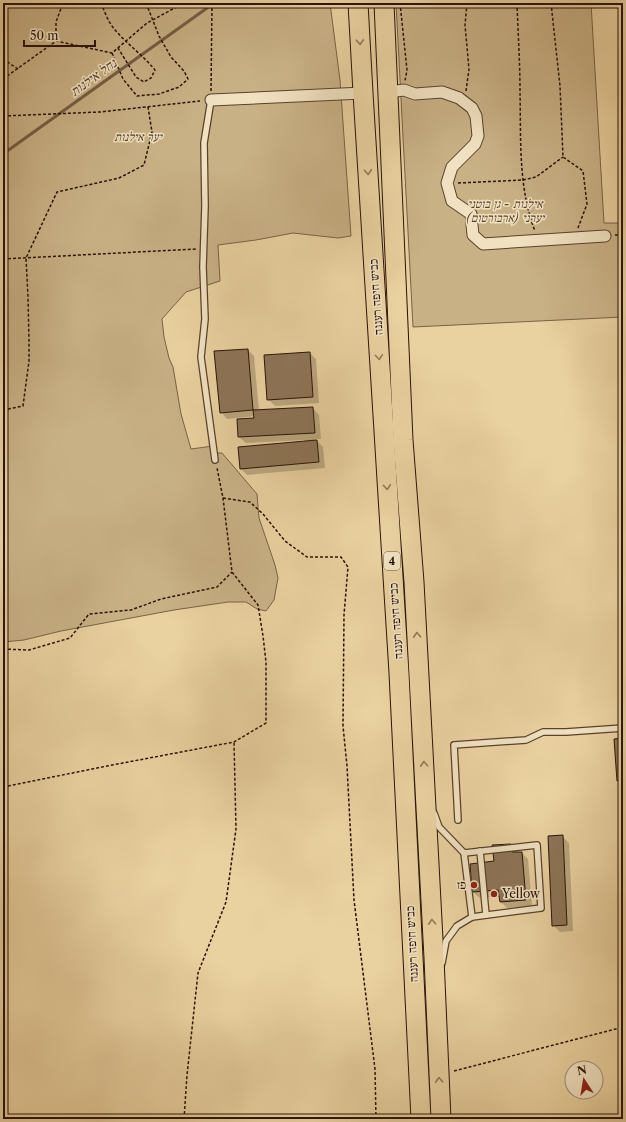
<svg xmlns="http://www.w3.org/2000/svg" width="626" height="1122" viewBox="0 0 626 1122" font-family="'Libre Caslon Text','Frank Ruhl Libre',serif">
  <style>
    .green { fill: #c9b186; stroke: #786246 }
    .shadow { fill: #0003 }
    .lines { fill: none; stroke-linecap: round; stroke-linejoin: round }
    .stream { stroke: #755e44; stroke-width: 3 }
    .building { fill: #8d7557; stroke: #281207 }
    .service-casing { stroke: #58422d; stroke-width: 8 }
    .minor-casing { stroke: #58422d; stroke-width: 13 }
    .trunk-casing { stroke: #281207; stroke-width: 21 }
    .path { stroke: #281207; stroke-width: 1.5; stroke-dasharray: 3 2; stroke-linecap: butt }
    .service { stroke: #f1e1c1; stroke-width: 5.5 }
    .minor { stroke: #f1e1c1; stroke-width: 11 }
    .trunk { stroke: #ead1a0; stroke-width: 19 }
    .oneway { stroke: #937b5b }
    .poi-dot { fill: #8f2418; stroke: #f1e1c1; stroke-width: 1.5 }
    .labels { text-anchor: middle; stroke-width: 3; stroke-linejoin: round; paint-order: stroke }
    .shield { fill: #f1e1c1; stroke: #64503f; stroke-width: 1 }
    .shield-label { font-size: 11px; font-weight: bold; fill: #281207 }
    .park-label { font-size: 12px; font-style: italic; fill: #58422d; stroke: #f1e1c1 }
    .street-label { font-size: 12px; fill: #281207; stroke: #f1e1c1 }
    .poi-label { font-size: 12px; fill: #281207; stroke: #f1e1c1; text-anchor: end }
    .water-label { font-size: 13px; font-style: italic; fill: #5b442f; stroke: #f1e1c1 }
  </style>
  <rect width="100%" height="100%" fill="#ead1a0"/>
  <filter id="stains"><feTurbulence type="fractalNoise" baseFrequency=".005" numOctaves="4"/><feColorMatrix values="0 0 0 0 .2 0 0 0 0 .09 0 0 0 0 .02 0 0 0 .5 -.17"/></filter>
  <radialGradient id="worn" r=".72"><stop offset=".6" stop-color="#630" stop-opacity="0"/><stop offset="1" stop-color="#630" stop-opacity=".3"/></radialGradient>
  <g class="green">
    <polygon points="3,3 330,3 340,80 351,236 338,238 293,233 256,240 218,245 220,281 186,292 162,319 164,337 169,358 173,367 181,414 191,449 213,446 213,453 222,453 257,494 259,518 275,565 278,578 274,600 266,611 257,609 246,602 228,602 174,610 61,631 24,640 3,642"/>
    <polygon points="396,3 591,3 604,223 623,223 623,317 413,327"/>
  </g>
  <g class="shadow">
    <polygon points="248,350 254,356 259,411 313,408 319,415 321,439 315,439 323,447 325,468 247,475 241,469 305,442 304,440 246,443 239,437 255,419 255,416 227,419 221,412"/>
    <polygon points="310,353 316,359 319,403 275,406 268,399"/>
    <polygon points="623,739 623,786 618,781"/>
    <polygon points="562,836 569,843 573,931 560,932 553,925"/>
    <polygon points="511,845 517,851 517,853 522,853 528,859 532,906 507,908 501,902 500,896 480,898 473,892 495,862"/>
  </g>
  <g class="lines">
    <polyline class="stream" points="3,154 214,3"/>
  </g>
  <g class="building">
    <polygon points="248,349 253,410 220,413 214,351"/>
    <polygon points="310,352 313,397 267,400 264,355"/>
    <polygon points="313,407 315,433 238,437 237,419 254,418 253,410"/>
    <polygon points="317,440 319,462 240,469 238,447"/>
    <polygon points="623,738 623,781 617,781 614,739"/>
    <polygon points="563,835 567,925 552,926 548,836"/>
    <polygon points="511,844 512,852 522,852 526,900 500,902 498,890 472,892 470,864 494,861 492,845"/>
  </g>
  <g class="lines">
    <g class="service-casing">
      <g id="service">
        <polyline points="211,100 204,143 205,206 203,267 205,319 201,357 215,460"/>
        <polyline points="434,813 439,827 464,853 472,917 457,926 446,941 442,963"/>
        <polyline points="458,820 454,745 526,740 543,732 566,732 623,728"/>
        <polyline points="480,851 486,915"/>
        <polyline points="464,853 537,845 541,908 472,917"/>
      </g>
    </g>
    <g class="minor-casing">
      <g id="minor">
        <polyline points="388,92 404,90 415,94 442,92 459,98 472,108 476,116 478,136 475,144 452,167 447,183 452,201 471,214 473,235 483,244 605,236"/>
        <polyline points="211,100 363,93"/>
      </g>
    </g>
    <g class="trunk-casing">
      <g id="trunk">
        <polyline points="358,3 363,93 399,673 421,1119"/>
        <polyline points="384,3 403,440 414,582 434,958 441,1119"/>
      </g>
    </g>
    <g class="path">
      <path d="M101 3C104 10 107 19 112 26 124 42 142 54 155 70L151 78 144 82 136 77 118 48"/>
      <polyline points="400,3 407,70 405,81"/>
      <path d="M517 3C518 33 520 62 520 92 521 137 518 188 535 231"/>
      <polyline points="551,3 560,86 563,157 583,171 587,204 578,228"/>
      <polyline points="56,41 56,22 63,3"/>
      <polyline points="112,53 123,79 137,96 159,94 179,87 188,79 184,71 171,57 159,36 146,3"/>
      <polyline points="3,59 18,69"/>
      <polyline points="3,79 56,41 112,53 147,23 184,3"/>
      <polyline points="211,91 212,3"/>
      <polyline points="466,91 469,69 465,25 467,3"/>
      <polyline points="3,116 100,112 200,101"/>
      <polyline points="458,183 523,180 536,177 563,157"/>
      <polyline points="615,235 623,235"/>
      <polyline points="3,259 196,249"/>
      <polyline points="3,410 23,406 29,361 29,341 28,297 26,258 57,192 119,178 144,165 152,132 148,107"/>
      <polyline points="223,498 250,502 263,514 285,541 307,557 341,557 348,567 344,615 343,726 347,766 354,900 375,1069 376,1119"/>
      <polyline points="3,649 29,650 70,638 89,614 131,610 161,599 217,587 232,572"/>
      <polyline points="3,787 107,766 234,742 266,723 266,662 263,636 258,605 232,572 223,498 217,468"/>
      <polyline points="454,1071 623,1027"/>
      <polyline points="184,1119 187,1075 198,973 226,902 236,829 234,742"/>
    </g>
    <use href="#service" class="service"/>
    <use href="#minor" class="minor"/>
    <use href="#trunk" class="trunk"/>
  </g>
  <defs><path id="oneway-chevron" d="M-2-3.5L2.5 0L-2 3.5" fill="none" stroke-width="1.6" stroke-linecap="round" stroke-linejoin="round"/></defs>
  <g class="oneway">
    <use href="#oneway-chevron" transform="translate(360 42) rotate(87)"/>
    <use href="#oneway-chevron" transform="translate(368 172) rotate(86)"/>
    <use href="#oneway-chevron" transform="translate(379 357) rotate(86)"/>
    <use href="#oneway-chevron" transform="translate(387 487) rotate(86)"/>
    <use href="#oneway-chevron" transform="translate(417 635) rotate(-93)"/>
    <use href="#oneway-chevron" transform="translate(424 764) rotate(-93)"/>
    <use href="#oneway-chevron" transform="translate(432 922) rotate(-93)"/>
    <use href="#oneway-chevron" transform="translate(439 1080) rotate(-93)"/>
  </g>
  <g class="poi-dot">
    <circle cx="474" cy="885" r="4"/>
    <circle cx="494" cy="894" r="4"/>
  </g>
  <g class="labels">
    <rect class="shield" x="384" y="552" width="16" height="18" rx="3"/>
    <g class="shield-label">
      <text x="392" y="565">4</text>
    </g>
    <g class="park-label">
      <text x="138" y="141">יער אילנות</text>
      <text x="505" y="208">אילנות - גן בוטני<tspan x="505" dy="14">יערני (ארבורטום)</tspan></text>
    </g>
    <g class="street-label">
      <text transform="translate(376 297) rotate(-94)" y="4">כביש חיפה רעננה</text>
      <text transform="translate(396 621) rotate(-94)" y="4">כביש חיפה רעננה</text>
      <text transform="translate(412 944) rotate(-93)" y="4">כביש חיפה רעננה</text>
    </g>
    <g class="poi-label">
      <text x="466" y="889">פז</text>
      <text x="502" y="898" text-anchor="start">Yellow</text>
    </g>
    <g class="water-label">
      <text transform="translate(93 77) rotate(-36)" y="5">נחל אילנות</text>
    </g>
  </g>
  <rect width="626" height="1122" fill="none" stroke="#ead1a0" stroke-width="16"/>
  <rect x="4" y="4" width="618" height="1114" fill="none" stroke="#281207" stroke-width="2"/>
  <rect x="8" y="8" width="610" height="1106" fill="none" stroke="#281207"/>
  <g transform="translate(584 1080) rotate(348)"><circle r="19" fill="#f1e1c1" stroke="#a18e77"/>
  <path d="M0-3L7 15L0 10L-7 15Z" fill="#8f2418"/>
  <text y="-6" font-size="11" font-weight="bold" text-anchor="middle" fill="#281207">N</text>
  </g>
  <path d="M24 40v6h71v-6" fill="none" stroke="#281207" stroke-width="2"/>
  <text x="30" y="40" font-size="12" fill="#281207" stroke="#f1e1c1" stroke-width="3" paint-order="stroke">50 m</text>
  <rect width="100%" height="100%" filter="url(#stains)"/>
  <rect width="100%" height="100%" fill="url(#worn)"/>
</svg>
